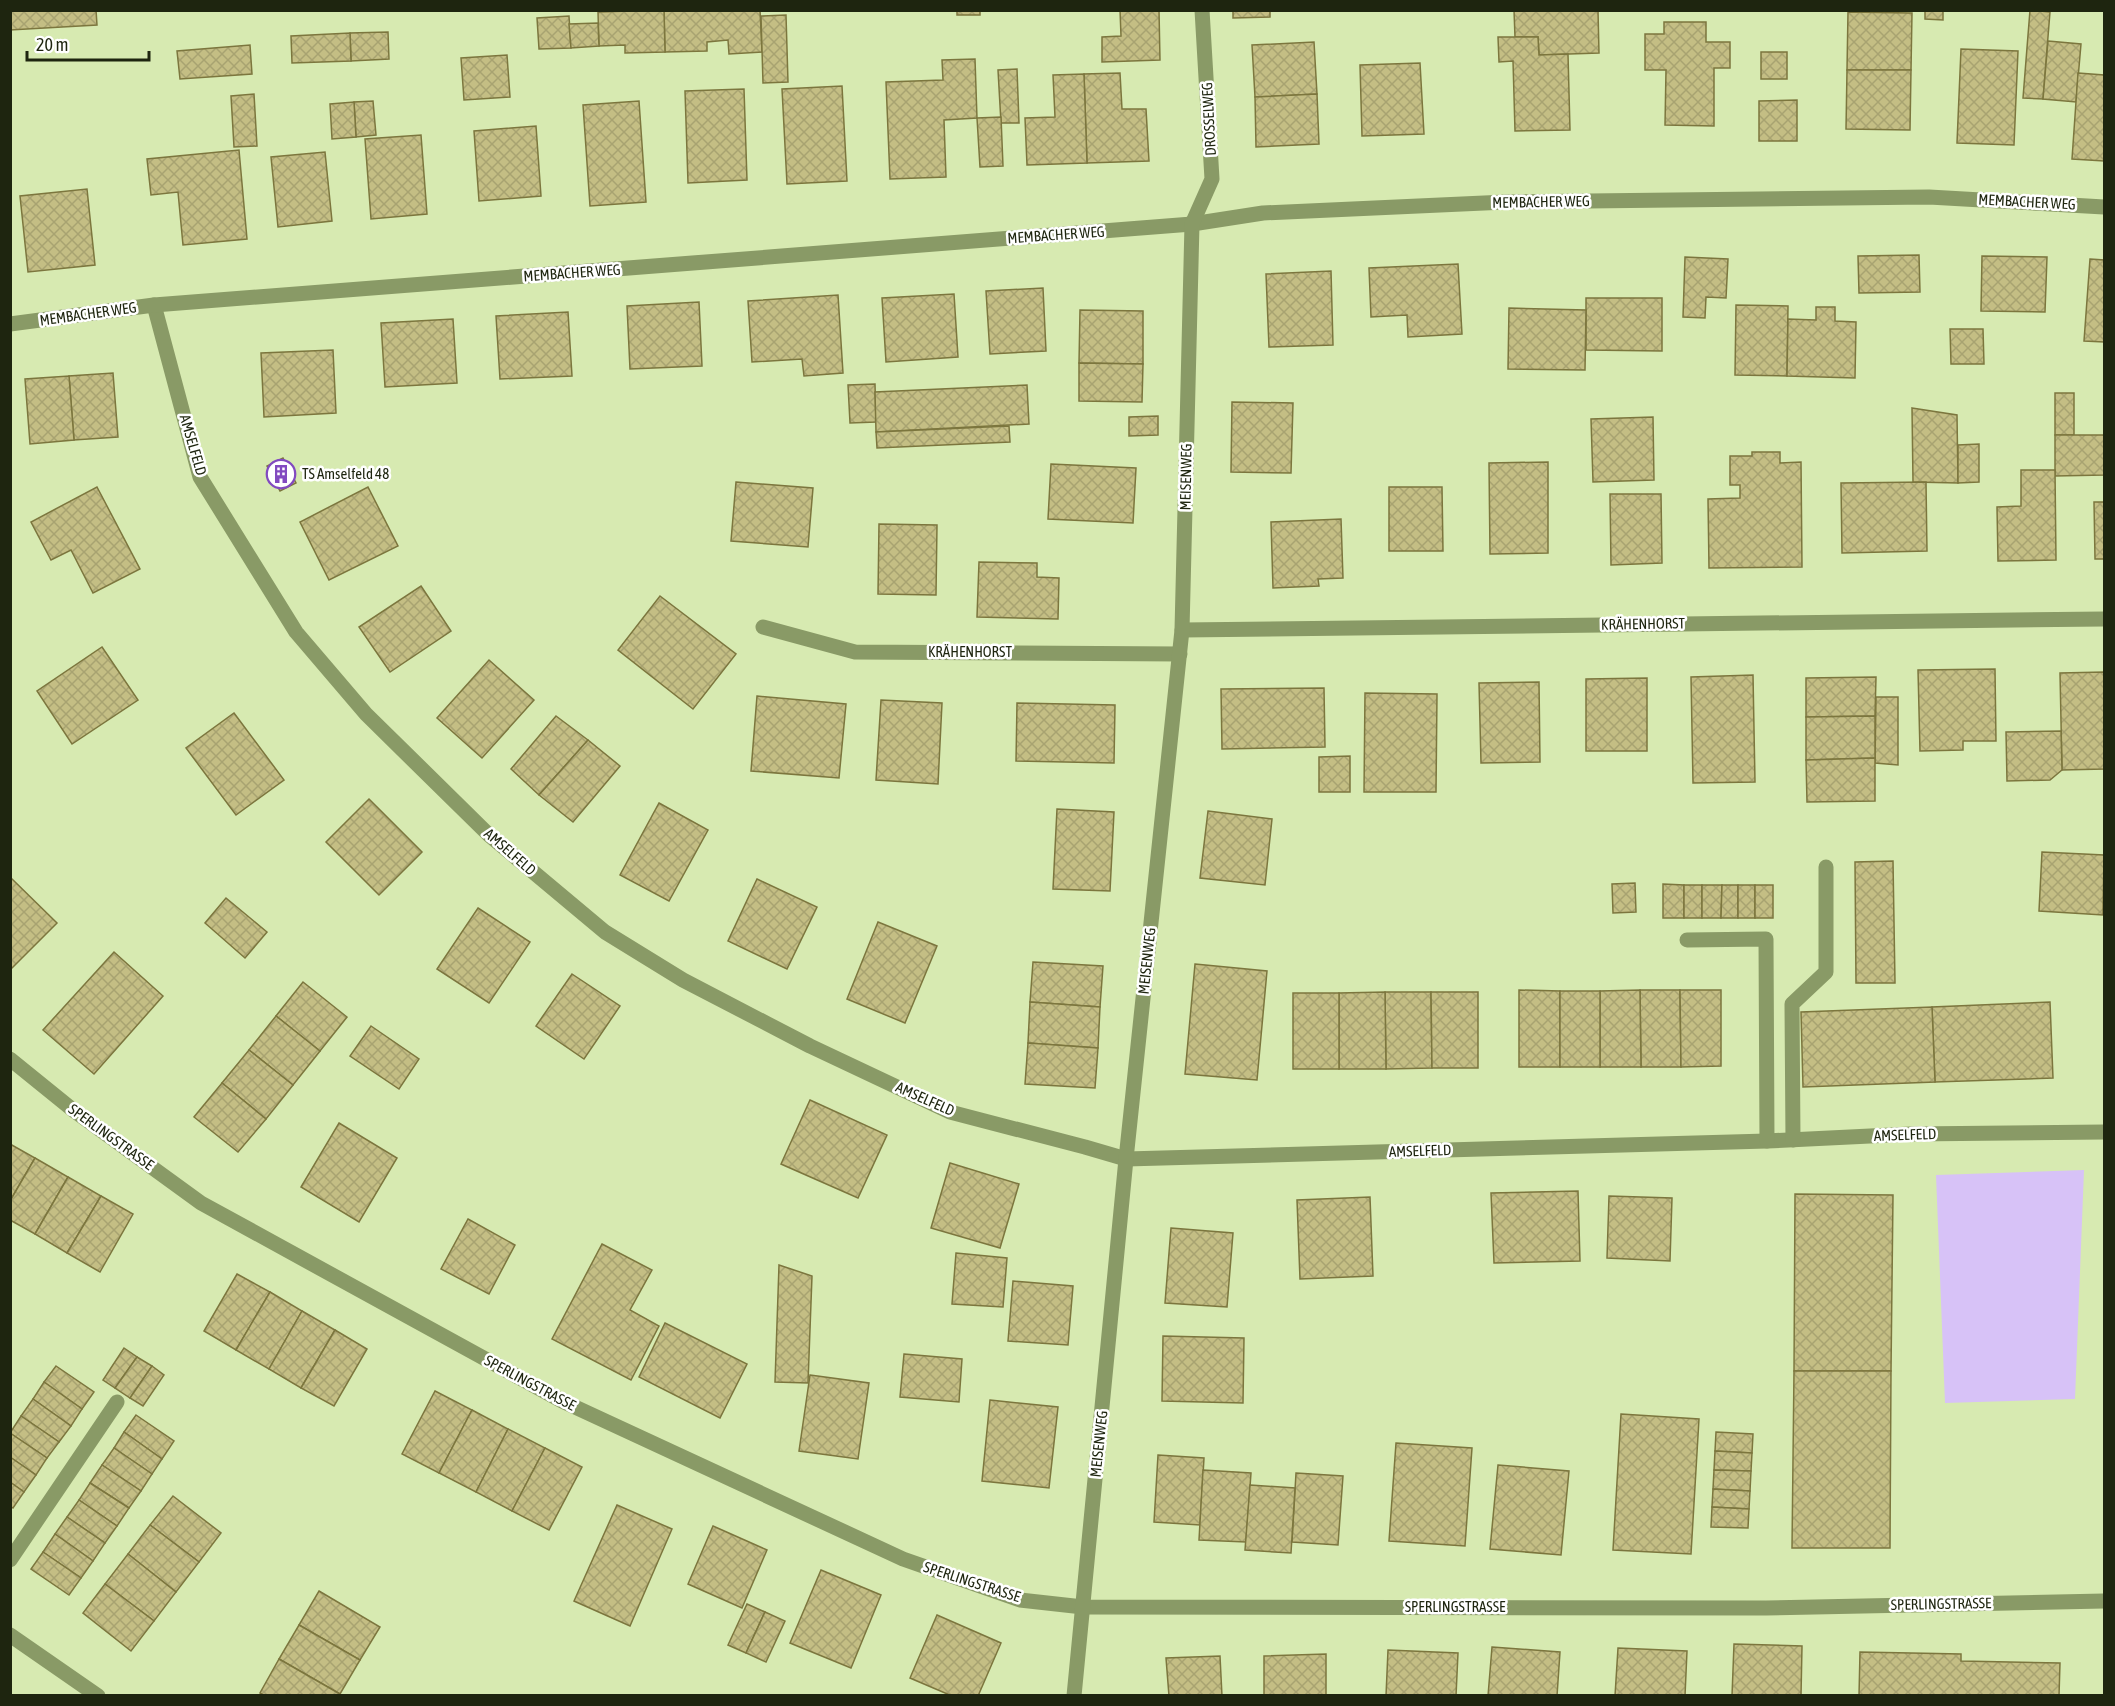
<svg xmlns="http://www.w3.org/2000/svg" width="2115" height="1706" viewBox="0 0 2115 1706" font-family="'Asap Condensed',sans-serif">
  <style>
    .green { fill: #d7c2f7 }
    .building { fill: url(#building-cross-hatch); stroke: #7c763e; stroke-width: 1.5 }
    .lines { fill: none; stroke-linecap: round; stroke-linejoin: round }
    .minor { stroke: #899a66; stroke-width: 15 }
    .labels { text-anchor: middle; stroke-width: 5; stroke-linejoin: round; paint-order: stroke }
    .street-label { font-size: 15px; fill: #1e250f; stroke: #fff }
    .poi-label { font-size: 15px; fill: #1e250f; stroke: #fff; text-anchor: start }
  </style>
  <defs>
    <pattern id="building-cross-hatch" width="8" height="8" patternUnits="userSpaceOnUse" patternTransform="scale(1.5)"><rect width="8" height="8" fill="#c4be84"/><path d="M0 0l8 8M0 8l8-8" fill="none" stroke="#a8a371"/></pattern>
  </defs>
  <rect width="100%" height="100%" fill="#d7eab1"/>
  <polygon class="green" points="2084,1170 2075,1399 1945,1403 1936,1175"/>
  <g class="building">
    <polygon points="10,10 96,10 97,25 10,30"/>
    <polygon points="664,10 760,10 762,52 729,54 728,40 707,42 707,51 665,52"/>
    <polygon points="664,10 665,52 625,53 625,45 599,46 598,12"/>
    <rect x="957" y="10" width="23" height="5"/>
    <polygon points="1120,10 1159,10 1160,60 1102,62 1102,37 1121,36"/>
    <polygon points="1233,10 1270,10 1270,17 1233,18"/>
    <polygon points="1514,10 1598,10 1599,53 1539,55 1538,37 1515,37"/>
    <polygon points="1925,10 1943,10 1943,20 1925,19"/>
    <polygon points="2030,10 2050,12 2043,99 2023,98"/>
    <polygon points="1848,12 1912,13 1911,70 1847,70"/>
    <polygon points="786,15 788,82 763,83 761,16"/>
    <polygon points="569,16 571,48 539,49 537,18"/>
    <polygon points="1664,22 1706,22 1706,42 1730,42 1730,68 1714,68 1714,126 1665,125 1666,70 1645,70 1645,34 1664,34"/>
    <polygon points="598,23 599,46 571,48 569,24"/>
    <polygon points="388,32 389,59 351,61 350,33"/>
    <polygon points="350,33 351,61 292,63 291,36"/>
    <polygon points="1498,37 1538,37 1539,55 1568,54 1570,130 1515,131 1513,61 1499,62"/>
    <polygon points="2048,41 2081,44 2076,102 2043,99"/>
    <polygon points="1314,42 1317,94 1255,97 1252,45"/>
    <polygon points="250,45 252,74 180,79 177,51"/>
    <polygon points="1961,49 2018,51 2014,145 1957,143"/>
    <rect x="1761" y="52" width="26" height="27"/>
    <polygon points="507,55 510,97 464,100 461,58"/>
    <polygon points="975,59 977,118 944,120 946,177 890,179 886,82 943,80 942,60"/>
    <polygon points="1420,63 1424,134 1362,136 1360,65"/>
    <polygon points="1017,69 1019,123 1001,123 998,70"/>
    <polygon points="1847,70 1911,70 1910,130 1846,129"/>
    <polygon points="1120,73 1122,109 1146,109 1149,161 1087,163 1084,74"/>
    <polygon points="2078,73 2104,75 2104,161 2072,159"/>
    <polygon points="1084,74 1087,163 1027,165 1025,118 1055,117 1053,75"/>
    <polygon points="842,86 847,181 787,184 782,89"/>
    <polygon points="744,89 747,180 688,183 685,91"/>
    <polygon points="254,94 257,146 234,147 231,96"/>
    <polygon points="1317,94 1319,144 1256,147 1255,97"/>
    <polygon points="1797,100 1797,141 1759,141 1759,101"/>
    <polygon points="373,101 376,135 356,137 354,102"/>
    <polygon points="639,101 646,202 590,206 583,105"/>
    <polygon points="354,102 356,137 332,139 330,104"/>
    <polygon points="1001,117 1003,166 980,167 977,118"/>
    <polygon points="536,126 541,196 479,201 474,131"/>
    <polygon points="421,135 427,214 371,219 365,139"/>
    <polygon points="239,150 247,239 183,245 178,192 151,195 147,159"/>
    <polygon points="325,152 332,221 278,227 271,157"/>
    <polygon points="87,189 95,265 28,272 20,196"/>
    <polygon points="1919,255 1920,292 1859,293 1858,256"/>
    <polygon points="1982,256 2047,257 2045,312 1981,311"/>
    <polygon points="1685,257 1728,259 1726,298 1706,297 1705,318 1683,317"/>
    <polygon points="2090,259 2104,260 2104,342 2084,341"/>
    <polygon points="1458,264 1462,334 1408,337 1407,315 1371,317 1369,268"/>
    <polygon points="1331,271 1333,345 1269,347 1266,274"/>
    <polygon points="1043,288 1046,351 990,354 986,291"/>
    <polygon points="954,294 958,357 886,362 882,298"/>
    <polygon points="838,295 843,373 804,376 802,359 752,362 748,301"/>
    <polygon points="1586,298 1662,298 1662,351 1586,350"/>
    <polygon points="699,302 702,366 630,369 627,306"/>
    <polygon points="1736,305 1788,306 1787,376 1735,375"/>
    <polygon points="1816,307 1835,307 1835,321 1856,322 1855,378 1787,376 1788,319 1816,320"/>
    <polygon points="1509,308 1586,310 1585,370 1508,369"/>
    <polygon points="1080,310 1143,311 1143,364 1079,363"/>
    <polygon points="568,312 572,376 500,379 496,316"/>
    <polygon points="453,319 457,383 385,387 381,323"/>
    <polygon points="1950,329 1983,329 1984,364 1951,364"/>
    <polygon points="333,350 336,413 264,417 261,353"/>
    <polygon points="1079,363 1143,364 1142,402 1079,401"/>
    <polygon points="113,373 118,437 74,440 69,376"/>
    <polygon points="69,376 74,440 30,444 25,379"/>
    <polygon points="875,384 876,422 850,423 848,385"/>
    <polygon points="1027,385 1029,424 876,432 875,392"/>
    <rect x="2055" y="393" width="19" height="42"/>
    <polygon points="1232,402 1293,403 1291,473 1231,472"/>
    <polygon points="1912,408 1957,415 1958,483 1913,482"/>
    <polygon points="1158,416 1158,435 1129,436 1129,417"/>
    <polygon points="1653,417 1654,480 1593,482 1591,419"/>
    <polygon points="1009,426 1010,442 877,448 876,432"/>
    <polygon points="2055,435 2104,435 2104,475 2055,476"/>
    <polygon points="1979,444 1979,482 1958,483 1958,445"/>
    <polygon points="1752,452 1780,452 1780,463 1801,462 1802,567 1709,568 1708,499 1740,498 1740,485 1730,485 1730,456 1752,456"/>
    <polygon points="283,458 296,483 280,491 267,466"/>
    <polygon points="1548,462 1548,553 1490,554 1489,463"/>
    <polygon points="1051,464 1136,468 1133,523 1048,519"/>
    <polygon points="2021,470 2055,470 2056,560 1998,561 1997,507 2021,506"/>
    <polygon points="736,482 813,488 808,547 731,541"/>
    <polygon points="1926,482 1927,551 1842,553 1841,483"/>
    <polygon points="97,487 140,569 93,593 71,550 51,560 31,522"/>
    <polygon points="368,487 398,546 329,580 300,522"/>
    <polygon points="1389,487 1442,487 1443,551 1389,551"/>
    <polygon points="1610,494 1661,494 1662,563 1611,565"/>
    <polygon points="2094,502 2104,502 2104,559 2095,559"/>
    <polygon points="1341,519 1343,578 1318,579 1319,586 1273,588 1271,522"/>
    <polygon points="879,524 937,525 936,595 878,594"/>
    <polygon points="979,562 1037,563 1037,577 1059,578 1058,619 977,617"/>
    <polygon points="421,586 451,631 390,672 359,627"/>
    <polygon points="660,596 736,654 693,709 618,650"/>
    <polygon points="102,647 138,700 72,744 37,691"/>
    <polygon points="489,660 534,700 482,758 437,718"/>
    <polygon points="1995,669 1996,741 1963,741 1963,750 1920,751 1918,670"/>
    <polygon points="2104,672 2104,769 2062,770 2060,673"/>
    <polygon points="1753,675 1755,782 1693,783 1691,677"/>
    <polygon points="1876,677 1875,716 1806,717 1806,678"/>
    <polygon points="1647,678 1647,751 1586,751 1586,679"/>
    <polygon points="1539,682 1540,762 1481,763 1479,683"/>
    <polygon points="1324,688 1325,747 1222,749 1221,689"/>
    <polygon points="1365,693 1437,694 1436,792 1364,792"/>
    <polygon points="757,696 846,704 839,778 751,771"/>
    <polygon points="1876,697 1898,697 1898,765 1875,763"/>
    <polygon points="881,700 942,703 938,784 876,780"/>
    <polygon points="1017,703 1115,705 1114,763 1016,761"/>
    <polygon points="234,713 284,780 236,815 186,748"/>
    <polygon points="556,716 588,740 539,795 511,769"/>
    <polygon points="1875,716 1875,758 1806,760 1806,717"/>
    <polygon points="2061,731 2062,770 2050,780 2007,781 2006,732"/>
    <polygon points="588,740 620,766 573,822 539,795"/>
    <polygon points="1350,756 1350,792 1319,792 1319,757"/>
    <polygon points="1875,758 1875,801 1807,802 1806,760"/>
    <polygon points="369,799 422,852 379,895 326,842"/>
    <polygon points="659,803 708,830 669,901 620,875"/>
    <polygon points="1057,809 1114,812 1110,891 1053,889"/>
    <polygon points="1208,811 1272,819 1265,885 1200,878"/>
    <polygon points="2042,852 2104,855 2103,915 2039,911"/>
    <polygon points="1893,861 1895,983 1856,983 1855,862"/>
    <polygon points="10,877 57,923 10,970"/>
    <polygon points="757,879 817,907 787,969 728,941"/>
    <polygon points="1635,883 1636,912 1613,913 1612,884"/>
    <polygon points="1663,884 1684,885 1684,918 1663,918"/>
    <rect x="1684" y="885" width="18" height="33"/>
    <polygon points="1702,885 1722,885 1721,918 1702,918"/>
    <polygon points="1722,885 1738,885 1738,918 1721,918"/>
    <rect x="1738" y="885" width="17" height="33"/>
    <rect x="1755" y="885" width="18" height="33"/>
    <polygon points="226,898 267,932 245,958 205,923"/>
    <polygon points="478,908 530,942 489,1003 437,969"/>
    <polygon points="878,922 937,946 905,1023 847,999"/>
    <polygon points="114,952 163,996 94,1074 43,1030"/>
    <polygon points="1033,962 1103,966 1100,1007 1030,1002"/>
    <polygon points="1195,964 1267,971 1257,1080 1185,1074"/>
    <polygon points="572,974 620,1006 584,1059 536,1026"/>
    <polygon points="303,982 347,1017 320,1051 276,1016"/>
    <polygon points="1519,990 1560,991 1560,1067 1519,1067"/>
    <polygon points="1640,990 1680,990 1681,1067 1641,1067"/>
    <polygon points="1640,990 1641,1067 1600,1067 1600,991"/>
    <polygon points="1680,990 1721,990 1721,1066 1681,1067"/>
    <rect x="1560" y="991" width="40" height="76"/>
    <polygon points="1385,992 1431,992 1432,1068 1386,1069"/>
    <polygon points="1385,992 1386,1069 1339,1069 1339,993"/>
    <polygon points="1431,992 1478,992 1478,1068 1432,1068"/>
    <rect x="1293" y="993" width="46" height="76"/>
    <polygon points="1030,1002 1100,1007 1098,1048 1028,1043"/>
    <polygon points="2050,1002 2053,1078 1935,1082 1932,1007"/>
    <polygon points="1932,1007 1935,1082 1803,1087 1801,1012"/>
    <polygon points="276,1016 320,1051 293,1085 249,1050"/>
    <polygon points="371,1026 419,1059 399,1089 350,1056"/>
    <polygon points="1028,1043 1098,1048 1095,1088 1025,1084"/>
    <polygon points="249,1050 293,1085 266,1119 222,1083"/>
    <polygon points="222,1083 266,1119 238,1152 194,1117"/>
    <polygon points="810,1100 887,1135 858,1198 781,1164"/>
    <polygon points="339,1123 397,1158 359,1222 301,1187"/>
    <polygon points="10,1144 35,1158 10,1201"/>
    <polygon points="35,1158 68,1177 35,1234 10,1220 10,1201"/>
    <polygon points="950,1163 1019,1184 1000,1248 931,1228"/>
    <polygon points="68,1177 101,1196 67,1253 35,1234"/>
    <polygon points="1578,1191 1580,1261 1494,1263 1491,1193"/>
    <polygon points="1795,1194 1893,1195 1891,1371 1794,1371"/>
    <polygon points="101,1196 133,1214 100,1272 67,1253"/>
    <polygon points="1609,1196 1672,1198 1670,1261 1607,1258"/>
    <polygon points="1370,1197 1373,1276 1300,1279 1297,1200"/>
    <polygon points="468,1219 515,1245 489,1294 441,1269"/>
    <polygon points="1171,1228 1233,1233 1227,1307 1165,1303"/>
    <polygon points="602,1244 652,1270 630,1310 659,1326 631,1380 552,1339"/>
    <polygon points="956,1253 1007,1258 1003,1307 952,1304"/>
    <polygon points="779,1265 812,1276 808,1383 775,1382"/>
    <polygon points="237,1274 270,1292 236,1350 204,1331"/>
    <polygon points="1013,1281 1073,1286 1068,1345 1008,1341"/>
    <polygon points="270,1292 302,1311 269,1369 236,1350"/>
    <polygon points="302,1311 335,1330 301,1388 269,1369"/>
    <polygon points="665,1323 747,1364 720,1418 639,1377"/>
    <polygon points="335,1330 367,1349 334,1406 301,1388"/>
    <polygon points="1163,1336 1244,1338 1243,1403 1162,1401"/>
    <polygon points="124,1348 137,1357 115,1388 103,1380"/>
    <polygon points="904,1354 962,1359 959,1402 900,1397"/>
    <polygon points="137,1357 152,1366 130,1398 115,1388"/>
    <polygon points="56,1366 94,1392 82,1409 44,1382"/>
    <polygon points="152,1366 164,1375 143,1406 130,1398"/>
    <polygon points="1794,1371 1891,1371 1890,1548 1792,1548"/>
    <polygon points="810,1375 869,1383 858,1459 799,1451"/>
    <polygon points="44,1382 82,1409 71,1426 33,1399"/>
    <polygon points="435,1391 472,1410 439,1473 402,1454"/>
    <polygon points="33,1399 71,1426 59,1442 21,1416"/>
    <polygon points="990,1400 1058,1407 1049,1488 982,1481"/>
    <polygon points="472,1410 508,1429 476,1492 439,1473"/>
    <polygon points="1621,1414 1699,1419 1691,1554 1613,1550"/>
    <polygon points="136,1415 174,1441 162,1459 124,1432"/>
    <polygon points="21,1416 59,1442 47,1458 10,1433"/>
    <polygon points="508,1429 545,1448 512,1511 476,1492"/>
    <polygon points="124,1432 162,1459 152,1474 114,1448"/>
    <polygon points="1716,1432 1753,1434 1752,1453 1715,1451"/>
    <polygon points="10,1433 47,1458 36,1475 10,1457"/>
    <polygon points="1396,1443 1472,1448 1465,1546 1389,1541"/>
    <polygon points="114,1448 152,1474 141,1491 102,1465"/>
    <polygon points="545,1448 582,1467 549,1530 512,1511"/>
    <polygon points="1715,1451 1752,1453 1751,1471 1714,1470"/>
    <polygon points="1158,1455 1204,1458 1200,1525 1154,1522"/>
    <polygon points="10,1457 36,1475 24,1492 10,1482"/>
    <polygon points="102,1465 141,1491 129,1508 90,1483"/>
    <polygon points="1498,1465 1569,1471 1561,1555 1490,1549"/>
    <polygon points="1203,1470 1251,1473 1246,1542 1199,1540"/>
    <polygon points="1714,1470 1751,1471 1750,1491 1713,1489"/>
    <polygon points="1296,1473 1343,1476 1338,1545 1292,1542"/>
    <polygon points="10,1482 24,1492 13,1508 10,1506"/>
    <polygon points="90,1483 129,1508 117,1526 79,1500"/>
    <polygon points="1250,1485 1295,1488 1291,1553 1245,1550"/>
    <polygon points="1713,1489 1750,1491 1749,1509 1712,1507"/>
    <polygon points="173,1496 221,1533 199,1562 150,1525"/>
    <polygon points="79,1500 117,1526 105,1543 67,1517"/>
    <polygon points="617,1505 672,1529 630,1626 574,1601"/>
    <polygon points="1712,1507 1749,1509 1748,1528 1711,1527"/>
    <polygon points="67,1517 105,1543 93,1561 55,1534"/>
    <polygon points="150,1525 199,1562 176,1592 128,1554"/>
    <polygon points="713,1526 767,1550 742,1608 688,1584"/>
    <polygon points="55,1534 93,1561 81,1578 43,1552"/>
    <polygon points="43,1552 81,1578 69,1595 31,1569"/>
    <polygon points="128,1554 176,1592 154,1621 105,1584"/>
    <polygon points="821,1570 881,1595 851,1668 790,1643"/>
    <polygon points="105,1584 154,1621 131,1651 83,1613"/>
    <polygon points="319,1591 380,1627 360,1660 299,1625"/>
    <polygon points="747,1604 765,1612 746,1653 728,1645"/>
    <polygon points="765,1612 785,1621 766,1662 746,1653"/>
    <polygon points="937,1615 1001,1643 978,1696 952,1696 910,1678"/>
    <polygon points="299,1625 360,1660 340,1694 279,1659"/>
    <polygon points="1734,1644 1802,1646 1801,1696 1732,1696"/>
    <polygon points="1492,1647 1560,1652 1557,1696 1488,1696"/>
    <polygon points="1618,1648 1687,1651 1685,1696 1615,1696"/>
    <polygon points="1388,1650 1458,1653 1456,1696 1386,1696"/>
    <polygon points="1860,1652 1961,1654 1961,1661 2060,1663 2059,1696 1859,1696"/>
    <polygon points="1326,1654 1326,1696 1264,1696 1264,1656"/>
    <polygon points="1220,1656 1222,1696 1169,1696 1166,1658"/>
    <polygon points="279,1659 340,1694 340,1696 265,1696 260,1693"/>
  </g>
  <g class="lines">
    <g class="minor">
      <polyline points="154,305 200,477 296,632 366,714 489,835 605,932 683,980 810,1046 950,1112 1085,1147 1126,1159 1767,1141 1911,1134 2104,1132"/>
      <polyline points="10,324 154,305 1192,224 1263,213 1506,202 1929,197 2104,207"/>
      <polyline points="763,627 855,652 1180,654"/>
      <polyline points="1182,630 2104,619"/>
      <polyline points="1687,940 1766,939 1767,1141"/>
      <polyline points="10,1059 73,1110 201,1203 562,1401 903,1559 1020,1600 1083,1607 1766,1608 2104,1601"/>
      <polyline points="1793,1140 1792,1004 1826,972 1826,867"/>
      <polyline points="10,1560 117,1402"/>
      <polyline points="10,1635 98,1696"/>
      <polyline points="1074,1696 1126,1159 1182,630 1192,224 1212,179 1202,10"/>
    </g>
  </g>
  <defs>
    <g id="building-ring" transform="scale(1.5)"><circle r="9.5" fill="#fff" stroke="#824ac0" stroke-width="1.5"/><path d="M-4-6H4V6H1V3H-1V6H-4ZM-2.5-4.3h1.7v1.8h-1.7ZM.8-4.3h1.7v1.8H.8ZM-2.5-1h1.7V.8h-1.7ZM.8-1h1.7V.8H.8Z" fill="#824ac0"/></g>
  </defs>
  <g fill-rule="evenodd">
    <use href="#building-ring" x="281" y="474"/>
  </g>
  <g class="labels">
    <g class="street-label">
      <text transform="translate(1209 119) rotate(-93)" y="5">DROSSELWEG</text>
      <text transform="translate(1541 202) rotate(-1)" y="5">MEMBACHER WEG</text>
      <text transform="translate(2027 202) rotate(3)" y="5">MEMBACHER WEG</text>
      <text transform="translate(1056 235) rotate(-4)" y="5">MEMBACHER WEG</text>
      <text transform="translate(572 273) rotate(-4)" y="5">MEMBACHER WEG</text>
      <text transform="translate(88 314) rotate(-8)" y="5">MEMBACHER WEG</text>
      <text transform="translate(193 445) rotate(74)" y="5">AMSELFELD</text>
      <text transform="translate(1186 477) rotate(-89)" y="5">MEISENWEG</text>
      <text transform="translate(1643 624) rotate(-1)" y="5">KRÄHENHORST</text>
      <text x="970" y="657">KRÄHENHORST</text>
      <text transform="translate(510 852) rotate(41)" y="5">AMSELFELD</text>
      <text transform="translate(1147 961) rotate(-84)" y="5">MEISENWEG</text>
      <text transform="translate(925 1099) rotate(24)" y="5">AMSELFELD</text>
      <text transform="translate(1905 1135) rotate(-2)" y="5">AMSELFELD</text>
      <text transform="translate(111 1137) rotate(36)" y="5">SPERLINGSTRASSE</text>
      <text transform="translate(1420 1151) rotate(-2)" y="5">AMSELFELD</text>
      <text transform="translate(530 1383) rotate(28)" y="5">SPERLINGSTRASSE</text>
      <text transform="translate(1099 1444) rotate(-84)" y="5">MEISENWEG</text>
      <text transform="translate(972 1582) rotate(18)" y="5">SPERLINGSTRASSE</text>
      <text transform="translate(1941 1604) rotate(-1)" y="5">SPERLINGSTRASSE</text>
      <text x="1455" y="1612">SPERLINGSTRASSE</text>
    </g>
    <g class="poi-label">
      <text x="302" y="479">TS Amselfeld 48</text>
    </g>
  </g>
  <rect width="2115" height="1706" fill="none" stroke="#1e250f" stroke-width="24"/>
  <path d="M27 51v9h122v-9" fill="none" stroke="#1e250f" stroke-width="3"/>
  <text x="36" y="51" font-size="18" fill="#1e250f" stroke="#ffffff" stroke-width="4.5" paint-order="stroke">20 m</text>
</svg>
